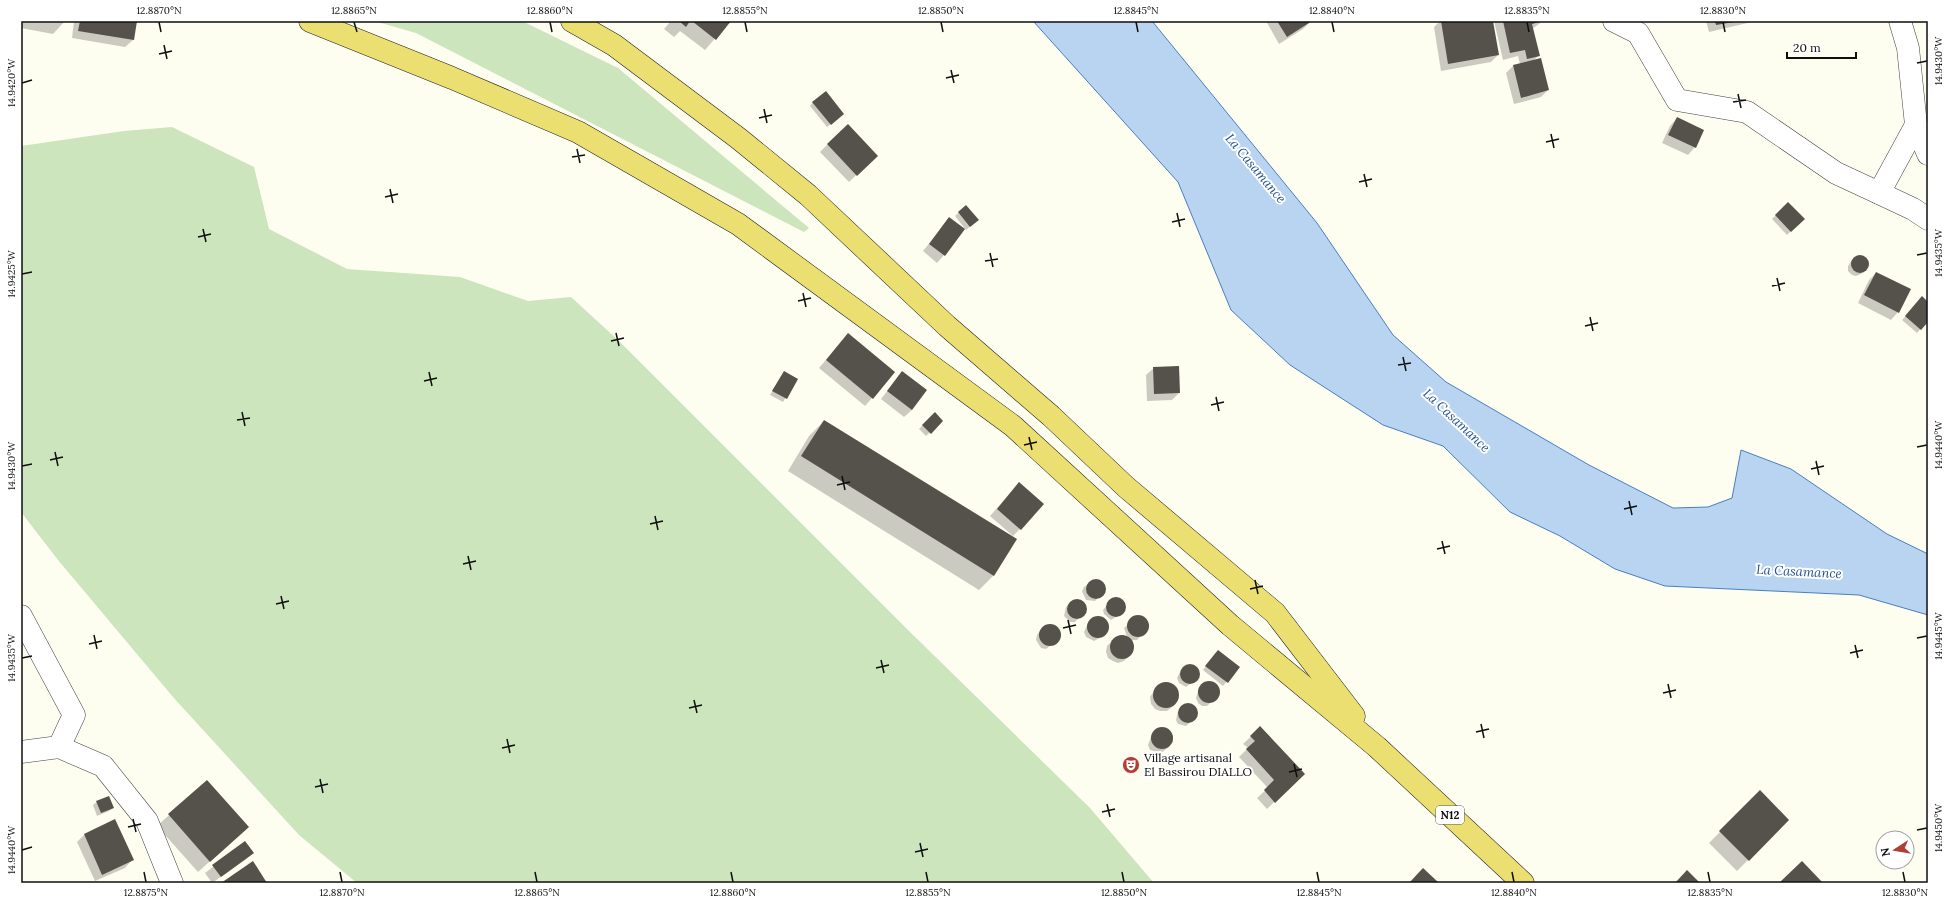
<svg xmlns="http://www.w3.org/2000/svg" width="1949" height="904" viewBox="0 0 1949 904" font-family="Lora,serif">
  <style>
    .green { fill: #cce5bd }
    .water { fill: #b9d4f0; stroke: #487fc0 }
    .shadow { fill: #0003 }
    .building { fill: #55514b }
    .lines { fill: none; stroke-linecap: round; stroke-linejoin: round }
    .minor-casing { stroke: #414141; stroke-width: 23 }
    .primary-casing { stroke: #1f1f1f; stroke-width: 23 }
    .minor { stroke: #fff; stroke-width: 22 }
    .primary { stroke: #ebdf72; stroke-width: 22 }
    .ticks { fill: none; stroke: #0e0e0e; stroke-width: 1.5 }
    .labels { text-anchor: middle; stroke-width: 4; stroke-linejoin: round; paint-order: stroke }
    .shield { fill: #fff; stroke: #565656; stroke-width: 1 }
    .shield-label { font-size: 11px; font-weight: bold; fill: #0e0e0e }
    .poi-label { font-size: 12px; fill: #0e0e0e; stroke: #fff; text-anchor: start }
    .water-label { font-size: 13px; font-style: italic; fill: #235294; stroke: #fff }
    .neatline { fill: none; stroke: #0e0e0e; stroke-width: 1.5 }
    .ticks-label { font-size: 10px; text-anchor: middle; fill: #0e0e0e }
  </style>
  <rect width="100%" height="100%" fill="#fdfdf0"/>
  <g class="green">
    <polygon points="374,21 522,21 618,68 809,228 804,232 416,33"/>
    <polygon points="172,127 254,167 269,229 347,269 460,277 528,301 571,297 619,341 911,633 1090,808 1154,883 357,883 299,835 173,697 58,560 21,512 21,146 124,131"/>
  </g>
  <polygon class="water" points="1033,21 1152,21 1317,223 1393,335 1446,382 1589,465 1673,508 1708,507 1732,498 1741,450 1791,469 1887,534 1928,554 1928,615 1859,595 1665,586 1615,569 1560,536 1510,512 1443,446 1383,425 1290,365 1231,310 1178,182"/>
  <g class="shadow">
    <polygon points="21,21 65,21 53,34 21,28"/>
    <polygon points="74,21 136,21 133,40 125,47 72,38"/>
    <polygon points="671,21 730,21 705,50 680,31 674,37 664,29"/>
    <polygon points="1266,21 1310,21 1310,22 1303,29 1279,44"/>
    <polygon points="1440,21 1543,21 1532,29 1539,55 1533,61 1548,90 1541,97 1514,104 1506,73 1513,66 1520,64 1518,56 1503,60 1494,21 1492,22 1498,55 1491,62 1441,71 1434,27"/>
    <polygon points="1706,21 1756,21 1709,32"/>
    <polygon points="813,102 839,117 827,127 810,106"/>
    <polygon points="1677,118 1695,147 1688,155 1662,143 1670,126"/>
    <polygon points="847,125 876,156 849,182 820,152"/>
    <polygon points="1788,203 1803,219 1787,235 1772,219"/>
    <polygon points="966,206 974,223 966,230 955,216"/>
    <polygon points="949,219 944,255 937,263 923,251"/>
    <polygon points="1859,255 1864,257 1868,261 1868,266 1861,274 1856,276 1852,275 1848,271 1848,266 1854,257"/>
    <polygon points="1876,273 1898,312 1891,320 1858,303 1869,280"/>
    <polygon points="1919,301 1928,303 1928,321 1917,333 1902,320"/>
    <polygon points="841,342 894,373 865,406 819,368"/>
    <polygon points="1154,368 1179,393 1172,400 1147,401 1146,375"/>
    <polygon points="784,372 797,379 783,402 770,395"/>
    <polygon points="902,372 912,410 904,417 881,399"/>
    <polygon points="934,413 942,421 926,436 919,429"/>
    <polygon points="824,421 994,575 979,590 788,471 809,436"/>
    <polygon points="1012,491 1020,529 1013,536 990,516"/>
    <polygon points="1097,579 1101,581 1105,590 1095,601 1086,600 1082,591 1084,587"/>
    <polygon points="1117,597 1125,603 1124,612 1111,620 1104,614 1103,610 1113,598"/>
    <polygon points="1074,600 1079,600 1086,607 1085,611 1075,622 1070,622 1064,616 1066,607"/>
    <polygon points="1136,617 1140,617 1147,624 1148,628 1137,640 1131,640 1133,647 1132,652 1124,661 1118,663 1113,661 1108,658 1106,652 1107,646 1115,638 1121,636 1127,637 1124,628"/>
    <polygon points="1097,618 1102,619 1107,626 1107,631 1103,636 1094,641 1086,637 1084,632 1088,623"/>
    <polygon points="1044,626 1054,626 1060,634 1059,639 1046,649 1041,648 1036,640 1037,635"/>
    <polygon points="1215,654 1239,667 1223,686 1203,670"/>
    <polygon points="1190,665 1194,666 1199,674 1198,678 1186,687 1179,683 1177,678 1181,670"/>
    <polygon points="1207,682 1217,685 1219,695 1207,706 1202,706 1198,703 1196,698 1199,688"/>
    <polygon points="1168,683 1174,685 1178,691 1178,697 1172,707 1167,711 1160,711 1155,709 1151,704 1150,697 1157,687 1162,684"/>
    <polygon points="1186,705 1195,707 1197,711 1197,716 1186,726 1178,724 1176,720 1178,711"/>
    <polygon points="1160,728 1166,728 1173,736 1173,742 1169,747 1161,753 1150,750 1148,745 1152,734"/>
    <polygon points="1260,728 1303,774 1267,809 1257,798 1268,788 1239,757 1248,748 1243,744"/>
    <polygon points="207,781 248,827 198,872 157,826"/>
    <polygon points="1760,792 1788,820 1737,871 1709,843"/>
    <polygon points="97,802 113,808 109,811 97,816 93,805"/>
    <polygon points="84,835 132,860 125,868 95,881 77,842"/>
    <polygon points="245,842 253,853 245,860 212,883 205,873"/>
  </g>
  <g class="building">
    <polygon points="80,21 137,21 134,40 78,31"/>
    <polygon points="679,21 690,21 686,27"/>
    <polygon points="692,21 731,21 716,40"/>
    <polygon points="1277,21 1312,21 1287,37"/>
    <polygon points="1441,21 1493,21 1499,55 1448,64"/>
    <polygon points="1503,21 1543,21 1532,24 1540,56 1527,59 1525,50 1510,53"/>
    <polygon points="1715,21 1734,21 1734,22 1716,25"/>
    <polygon points="1541,58 1549,90 1521,98 1513,65"/>
    <polygon points="826,91 844,114 831,125 812,102"/>
    <polygon points="1677,117 1704,130 1696,148 1668,135"/>
    <polygon points="848,124 878,156 857,176 827,144"/>
    <polygon points="1788,202 1805,219 1791,232 1775,215"/>
    <polygon points="966,205 979,220 970,227 958,212"/>
    <polygon points="949,217 965,229 945,256 929,244"/>
    <circle cx="1860" cy="264" r="9"/>
    <polygon points="1876,272 1911,289 1899,313 1864,295"/>
    <polygon points="1922,296 1928,302 1928,322 1921,330 1905,316"/>
    <polygon points="848,333 895,372 873,399 826,360"/>
    <polygon points="1179,366 1180,393 1154,394 1153,367"/>
    <polygon points="784,371 798,379 787,399 772,391"/>
    <polygon points="902,371 927,390 912,410 887,391"/>
    <polygon points="935,412 943,421 931,434 922,425"/>
    <polygon points="824,420 1017,539 994,576 801,456"/>
    <polygon points="1019,482 1044,504 1021,530 997,509"/>
    <circle cx="1096" cy="589" r="10"/>
    <circle cx="1116" cy="607" r="10"/>
    <circle cx="1077" cy="609" r="10"/>
    <circle cx="1138" cy="626" r="11"/>
    <circle cx="1098" cy="627" r="11"/>
    <circle cx="1050" cy="635" r="11"/>
    <circle cx="1122" cy="647" r="12"/>
    <polygon points="1218,650 1240,667 1228,683 1205,666"/>
    <circle cx="1190" cy="674" r="10"/>
    <circle cx="1209" cy="692" r="11"/>
    <circle cx="1166" cy="695" r="13"/>
    <circle cx="1188" cy="713" r="10"/>
    <polygon points="1260,726 1305,774 1275,803 1264,790 1274,780 1246,749 1255,741 1250,736"/>
    <circle cx="1162" cy="738" r="11"/>
    <polygon points="207,780 249,827 210,862 168,814"/>
    <polygon points="1760,790 1789,820 1749,861 1719,831"/>
    <polygon points="109,796 114,808 101,813 96,801"/>
    <polygon points="115,819 134,860 102,875 84,834"/>
    <polygon points="245,841 254,853 221,877 212,865"/>
    <polygon points="253,861 267,883 221,883"/>
    <polygon points="1802,861 1823,883 1779,883"/>
    <polygon points="1423,868 1439,883 1409,883"/>
    <polygon points="1687,870 1700,883 1675,883"/>
  </g>
  <g class="lines">
    <g class="minor-casing">
      <g id="minor">
        <polyline points="1614,21 1638,33 1677,100 1747,112 1836,173 1879,193 1916,125"/>
        <polyline points="1900,21 1908,48 1916,125 1928,154"/>
        <polyline points="1879,193 1913,209 1928,219"/>
        <polyline points="21,616 74,715 59,747"/>
        <polyline points="21,752 59,747 103,766 147,821 172,883"/>
      </g>
    </g>
    <g class="primary-casing">
      <g id="primary">
        <polyline points="310,21 452,78 578,132 738,224 1013,426 1230,625 1377,747 1523,883"/>
        <polyline points="572,21 614,45 738,138 808,195 947,326 1051,416 1126,487 1275,613 1354,716"/>
      </g>
    </g>
    <use href="#minor" class="minor"/>
    <use href="#primary" class="primary"/>
  </g>
  <path class="ticks" d="M159 22 161 32M354 22 357 32M550 22 552 32M745 22 747 32M941 22 943 32M1136 22 1138 32M1332 22 1334 32M1527 22 1529 32M1723 22 1725 32M164 45 167 59M159 54 172 51M1917 63 1927 61M951 70 954 83M946 78 959 75M22 83 32 80M1738 94 1741 108M1733 102 1746 100M764 109 767 123M759 118 772 115M1551 134 1554 148M1546 142 1559 139M577 149 580 163M572 157 585 155M1364 174 1367 187M1359 182 1372 179M390 189 393 203M385 197 398 194M1177 213 1180 227M1172 222 1185 219M203 229 206 242M198 237 211 234M990 253 993 267M1917 255 1927 253M985 261 998 259M22 274 32 272M1777 278 1780 291M1772 286 1785 283M803 293 806 307M798 301 811 298M1590 317 1593 331M1585 326 1598 323M616 333 619 346M611 341 624 338M1403 357 1406 371M1398 365 1411 363M429 372 432 386M424 381 437 378M1216 397 1219 411M1211 405 1224 402M242 412 245 426M237 420 250 418M1029 437 1032 450M1024 445 1037 442M1917 447 1927 445M55 452 58 466M50 460 63 457M1816 461 1819 475M22 466 32 464M1811 469 1824 466M842 476 845 490M837 485 850 482M1629 501 1632 515M1624 509 1637 506M655 516 658 530M650 524 663 521M1442 541 1445 554M1437 549 1450 546M468 556 471 570M463 564 476 561M1255 580 1258 594M1250 589 1263 586M281 596 284 609M276 604 289 601M1068 620 1071 634M1063 628 1076 625M94 635 97 649M1917 638 1927 636M89 644 102 641M1855 645 1858 658M1850 653 1863 650M22 658 32 656M881 660 884 673M876 668 889 665M1668 684 1671 698M1663 693 1676 690M694 700 697 713M689 708 702 705M1481 724 1484 738M1476 732 1489 729M507 739 510 753M502 748 515 745M1294 764 1297 777M1289 772 1302 769M320 779 323 793M315 787 328 784M1107 804 1110 817M1102 812 1115 809M133 819 136 832M128 827 141 824M1917 830 1927 828M920 843 923 857M22 850 32 847M915 852 928 849M144 872 146 882M340 872 342 882M535 872 537 882M731 872 733 882M926 872 928 882M1122 872 1124 882M1317 872 1319 882M1512 872 1514 882M1708 872 1710 882M1903 872 1905 882"/>
  <defs>
    <g id="theatre-disc" transform="scale(0.9)"><circle r="9.5" fill="#b03f33" stroke="#fff"/><path d="M-5-5.5Q0-4 5-5.5V0Q5 5 0 6Q-5 5-5 0ZM-3.3-2.5H-1v1.5H-3.3ZM1-2.5H3.3v1.5H1ZM-2.8 1Q0 5.5 2.8 1Z" fill="#fff"/></g>
  </defs>
  <g fill-rule="evenodd">
    <use href="#theatre-disc" x="1131" y="765"/>
  </g>
  <g class="labels">
    <rect class="shield" x="1436" y="806" width="28" height="18" rx="3"/>
    <g class="shield-label">
      <text x="1450" y="819">N12</text>
    </g>
    <g class="poi-label">
      <text x="1144" y="762">Village artisanal<tspan x="1144" dy="14">El Bassirou DIALLO</tspan></text>
    </g>
    <g class="water-label">
      <text transform="translate(1256 168) rotate(50)" y="5">La Casamance</text>
      <text transform="translate(1457 420) rotate(43)" y="5">La Casamance</text>
      <text transform="translate(1799 571) rotate(3)" y="5">La Casamance</text>
    </g>
  </g>
  <rect width="1949" height="904" fill="none" stroke="#ffffff" stroke-width="44"/>
  <g transform="translate(1895 850) rotate(258)"><circle r="19" fill="#ffffff" stroke="#9f9f9f"/>
  <path d="M0-3L7 15L0 10L-7 15Z" fill="#b03f33"/>
  <text y="-6" font-size="11" font-weight="bold" text-anchor="middle" fill="#0e0e0e">N</text>
  </g>
  <path d="M1787 52v6h69v-6" fill="none" stroke="#0e0e0e" stroke-width="2"/>
  <text x="1793" y="52" font-size="12" fill="#0e0e0e" stroke="#ffffff" stroke-width="3" paint-order="stroke">20 m</text>
  <rect x="22" y="22" width="1905" height="860" class="neatline"/>
  <g class="ticks-label">
    <text x="159" y="14">12.8870°N</text>
    <text x="354" y="14">12.8865°N</text>
    <text x="550" y="14">12.8860°N</text>
    <text x="745" y="14">12.8855°N</text>
    <text x="941" y="14">12.8850°N</text>
    <text x="1136" y="14">12.8845°N</text>
    <text x="1332" y="14">12.8840°N</text>
    <text x="1527" y="14">12.8835°N</text>
    <text x="1723" y="14">12.8830°N</text>
    <text transform="translate(1938 61) rotate(-90)" y="4">14.9430°W</text>
    <text transform="translate(11 83) rotate(-90)" y="4">14.9420°W</text>
    <text transform="translate(1938 253) rotate(-90)" y="4">14.9435°W</text>
    <text transform="translate(11 274) rotate(-90)" y="4">14.9425°W</text>
    <text transform="translate(1938 445) rotate(-90)" y="4">14.9440°W</text>
    <text transform="translate(11 466) rotate(-90)" y="4">14.9430°W</text>
    <text transform="translate(1938 636) rotate(-90)" y="4">14.9445°W</text>
    <text transform="translate(11 658) rotate(-90)" y="4">14.9435°W</text>
    <text transform="translate(1938 828) rotate(-90)" y="4">14.9450°W</text>
    <text transform="translate(11 850) rotate(-90)" y="4">14.9440°W</text>
    <text x="146" y="896">12.8875°N</text>
    <text x="342" y="896">12.8870°N</text>
    <text x="537" y="896">12.8865°N</text>
    <text x="733" y="896">12.8860°N</text>
    <text x="928" y="896">12.8855°N</text>
    <text x="1124" y="896">12.8850°N</text>
    <text x="1319" y="896">12.8845°N</text>
    <text x="1514" y="896">12.8840°N</text>
    <text x="1710" y="896">12.8835°N</text>
    <text x="1905" y="896">12.8830°N</text>
  </g>
</svg>
